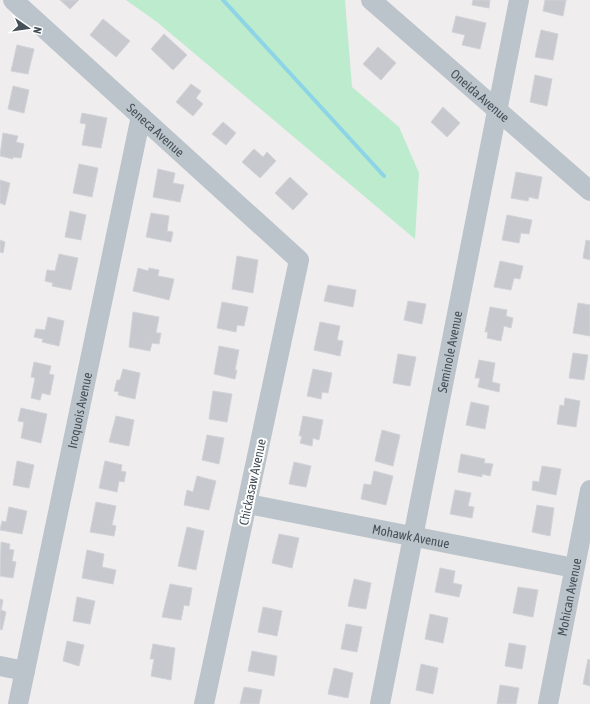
<svg xmlns="http://www.w3.org/2000/svg" width="590" height="704" viewBox="0 0 590 704" font-family="'Asap Condensed',sans-serif">
  <style>
    .green { fill: #bcebce }
    .lines { fill: none; stroke-linecap: round; stroke-linejoin: round }
    .stream { stroke: #8cd4e6; stroke-width: 4 }
    .building { fill: #c7c9cf; stroke: #d1d3d8 }
    .minor { stroke: #bcc4cb; stroke-width: 20 }
    .labels { text-anchor: middle; stroke-width: 4; stroke-linejoin: round; paint-order: stroke }
    .street-label { font-size: 13px; fill: #465059; stroke: #fff }
  </style>
  <rect width="100%" height="100%" fill="#efeded"/>
  <polygon class="green" points="126,0 345,0 352,87 399,127 419,173 415,239 157,22"/>
  <g class="lines">
    <polyline class="stream" points="223,0 384,176"/>
  </g>
  <g class="building">
    <polygon points="60,0 79,0 70,9"/>
    <polygon points="473,0 490,0 489,8 472,5"/>
    <polygon points="545,0 566,0 563,16 543,11"/>
    <polygon points="456,16 486,23 480,49 462,45 465,35 452,32"/>
    <polygon points="103,19 130,41 116,57 90,35"/>
    <polygon points="541,30 558,34 553,60 535,57"/>
    <polygon points="164,34 187,55 173,70 151,49"/>
    <polygon points="17,45 34,49 28,74 11,71"/>
    <polygon points="378,47 396,63 381,80 363,64"/>
    <polygon points="535,75 552,79 547,106 530,102"/>
    <polygon points="191,84 201,91 196,98 203,104 193,116 176,102"/>
    <polygon points="13,86 29,90 24,113 8,109"/>
    <polygon points="443,107 460,123 447,137 431,122"/>
    <polygon points="82,113 107,118 101,148 82,145 86,124 80,123"/>
    <polygon points="223,122 236,133 226,145 212,134"/>
    <polygon points="3,133 18,136 16,142 24,144 21,158 13,157 13,159 0,156"/>
    <polygon points="254,149 263,157 267,152 276,161 260,178 242,162"/>
    <polygon points="79,164 98,168 92,197 73,193"/>
    <polygon points="158,169 175,173 173,183 184,185 180,202 153,197"/>
    <polygon points="516,172 542,177 538,199 529,197 528,201 511,198"/>
    <polygon points="290,177 308,194 293,210 275,193"/>
    <polygon points="0,180 10,183 5,205 0,203"/>
    <polygon points="70,211 86,215 81,240 65,237"/>
    <polygon points="151,213 169,216 167,231 173,232 171,242 146,237"/>
    <polygon points="507,215 532,220 529,234 521,233 519,243 502,240"/>
    <polygon points="0,240 5,242 3,253 0,252"/>
    <polygon points="586,240 590,241 590,260 583,258"/>
    <polygon points="59,254 78,258 71,290 52,286 53,283 45,281 47,270 55,271"/>
    <polygon points="237,256 258,260 253,293 232,289"/>
    <polygon points="500,261 523,266 520,279 514,278 511,290 494,287"/>
    <polygon points="138,268 148,271 149,268 159,270 158,276 174,279 169,300 133,291"/>
    <polygon points="328,285 356,290 353,307 324,301"/>
    <polygon points="408,301 426,304 422,324 404,320"/>
    <polygon points="222,302 248,307 244,326 237,325 236,332 217,328"/>
    <polygon points="578,303 590,305 590,336 573,333"/>
    <polygon points="490,307 507,310 506,316 513,318 511,328 504,326 501,341 487,338 488,332 485,332"/>
    <polygon points="133,312 159,317 156,333 161,333 159,344 152,343 150,351 129,347"/>
    <polygon points="48,317 64,321 59,346 42,342 43,339 34,337 36,329 45,330"/>
    <polygon points="320,322 340,326 337,340 343,341 340,356 314,350"/>
    <polygon points="219,346 239,350 235,370 237,370 235,379 214,374"/>
    <polygon points="573,353 588,355 584,380 569,378"/>
    <polygon points="398,354 416,357 410,386 393,383"/>
    <polygon points="479,360 495,363 492,382 500,384 499,392 478,387 480,378 475,378"/>
    <polygon points="34,362 51,366 49,374 54,375 50,395 42,393 40,400 31,398 35,378 31,377"/>
    <polygon points="123,369 140,373 135,399 118,395 119,392 114,391 117,380 120,380"/>
    <polygon points="313,369 332,373 328,393 322,392 321,399 307,396"/>
    <polygon points="213,391 232,394 227,422 209,419"/>
    <polygon points="565,398 580,401 576,427 557,424 560,405 564,406"/>
    <polygon points="471,402 489,406 485,429 466,425"/>
    <polygon points="21,408 47,414 41,443 21,438 24,422 18,421"/>
    <polygon points="116,416 134,420 129,446 109,442"/>
    <polygon points="303,416 323,420 319,440 313,438 312,446 300,443 302,436 299,436"/>
    <polygon points="382,430 400,435 393,466 375,461"/>
    <polygon points="207,435 224,438 219,464 202,460"/>
    <polygon points="461,454 485,459 484,463 493,464 490,476 482,474 482,477 458,472"/>
    <polygon points="17,461 34,465 29,488 13,485"/>
    <polygon points="105,461 122,465 121,471 126,472 124,482 119,481 117,492 99,488"/>
    <polygon points="294,462 311,466 306,487 289,484"/>
    <polygon points="542,466 561,469 556,495 532,490 533,481 539,482"/>
    <polygon points="374,471 393,476 386,505 361,499 364,484 371,485"/>
    <polygon points="197,476 216,481 209,510 184,505 187,490 193,492"/>
    <polygon points="455,490 471,493 468,506 474,507 472,518 450,514"/>
    <polygon points="96,502 116,506 112,525 116,526 114,536 90,532"/>
    <polygon points="537,505 554,508 550,536 532,532"/>
    <polygon points="9,507 27,511 22,534 0,530 2,521 6,522"/>
    <polygon points="187,527 204,531 196,570 178,566"/>
    <polygon points="279,534 299,538 292,568 272,563"/>
    <polygon points="1,542 10,544 9,549 14,550 12,561 16,562 13,578 0,576"/>
    <polygon points="87,550 104,554 102,567 116,570 113,584 82,578"/>
    <polygon points="440,568 455,571 453,583 462,585 459,597 435,592"/>
    <polygon points="354,579 371,583 366,609 348,606"/>
    <polygon points="170,584 192,588 189,606 184,605 181,620 162,617"/>
    <polygon points="518,587 538,590 533,617 513,613"/>
    <polygon points="77,597 95,601 90,624 73,621"/>
    <polygon points="0,599 3,600 1,610 6,612 2,630 0,629"/>
    <polygon points="263,607 282,611 277,636 258,632"/>
    <polygon points="430,614 448,618 443,643 425,639"/>
    <polygon points="346,624 362,627 357,652 341,649"/>
    <polygon points="67,641 84,645 79,666 63,661"/>
    <polygon points="509,643 526,646 522,669 505,666"/>
    <polygon points="153,644 175,648 171,680 151,676 154,659 150,659"/>
    <polygon points="252,651 277,656 274,676 248,671"/>
    <polygon points="588,659 590,660 590,686 583,684"/>
    <polygon points="421,664 438,668 433,694 416,690"/>
    <polygon points="334,668 353,673 348,698 328,694"/>
    <polygon points="500,685 519,688 516,704 497,704"/>
    <polygon points="244,687 262,690 259,704 240,704"/>
  </g>
  <g class="lines">
    <g class="minor">
      <path id="s1" d="M13 0 299 260 204 704"/>
      <path id="s2" d="M371 0 590 191"/>
      <path id="s3" d="M248 504 574 568"/>
      <polyline points="0,666 25,671"/>
      <path id="s4" d="M18 704 141 116"/>
      <path id="s5" d="M380 704 519 0"/>
      <path id="s6" d="M548 704 590 490"/>
    </g>
  </g>
  <g class="labels">
    <g class="street-label">
      <text dy="5" stroke="none"><textPath href="#s2" startOffset="145">Oneida Avenue</textPath></text>
      <text dy="5" stroke="none"><textPath href="#s1" startOffset="193">Seneca Avenue</textPath></text>
      <text dy="5" stroke="none"><textPath href="#s5" startOffset="359">Seminole Avenue</textPath></text>
      <text dy="5" stroke="none"><textPath href="#s4" startOffset="300">Iroquois Avenue</textPath></text>
      <text transform="translate(252 482) rotate(-78)" y="5">Chickasaw Avenue</text>
      <text dy="5" stroke="none"><textPath href="#s3" startOffset="166">Mohawk Avenue</textPath></text>
      <text dy="5" stroke="none"><textPath href="#s6" startOffset="109">Mohican Avenue</textPath></text>
    </g>
  </g>
  <g transform="translate(28 28) rotate(103)" stroke="#ffffff" stroke-width="3" paint-order="stroke">
  <path d="M0-3L7 15L0 10L-7 15Z" fill="#465059"/>
  <text y="-6" font-size="11" font-weight="bold" text-anchor="middle" fill="#465059">N</text>
  </g>
</svg>
